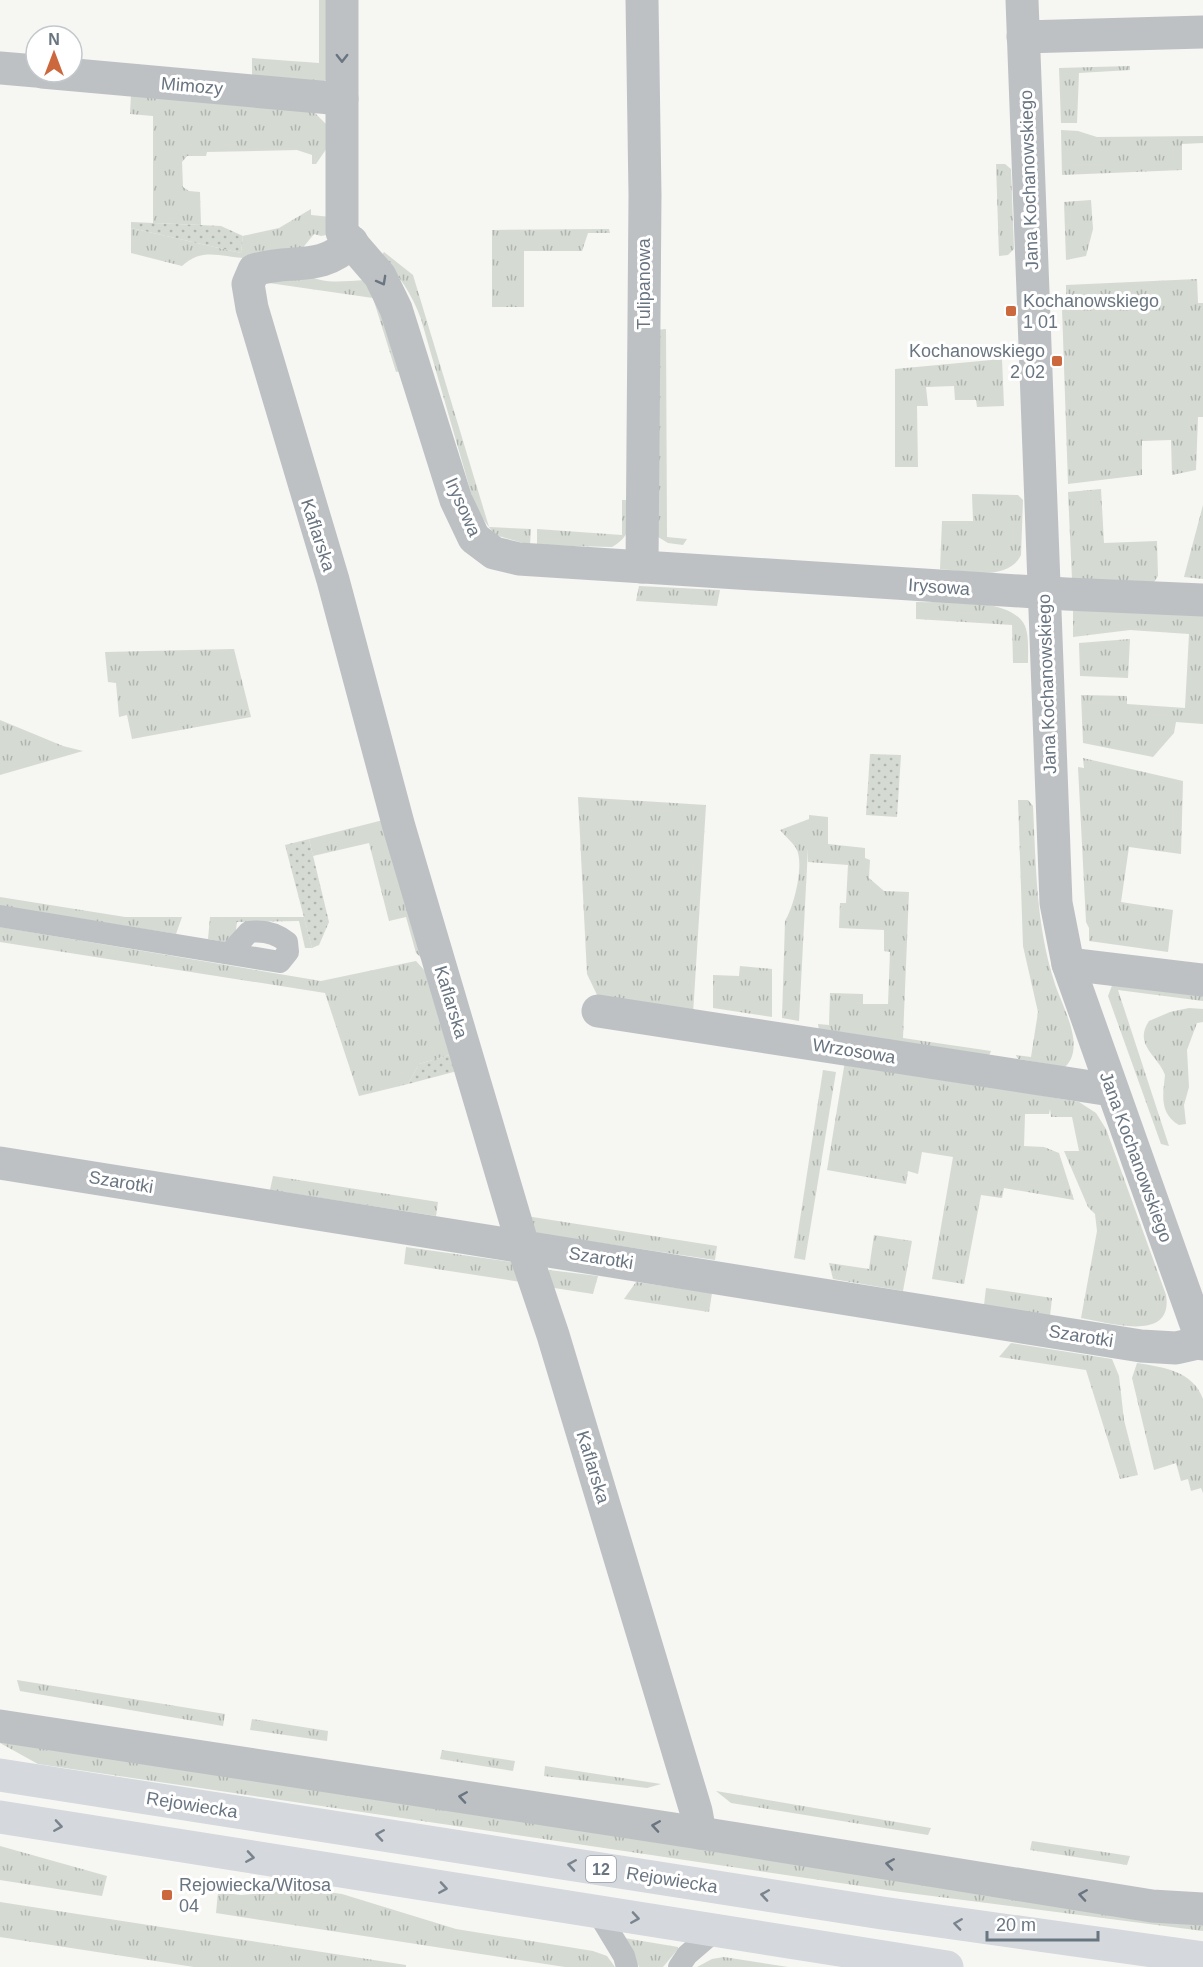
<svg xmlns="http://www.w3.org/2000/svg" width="1203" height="1967" viewBox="0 0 1203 1967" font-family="Helvetica,sans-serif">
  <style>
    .grass { fill: url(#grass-tufts) }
    .garden { fill: url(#garden-dots) }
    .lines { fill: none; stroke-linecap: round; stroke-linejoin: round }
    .service { stroke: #bec1c4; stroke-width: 22 }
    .minor { stroke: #bec1c4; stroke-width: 33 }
    .tertiary { stroke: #bec1c4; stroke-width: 33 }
    .trunk { stroke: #d5d8dc; stroke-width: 33 }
    .oneway { stroke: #697580 }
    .oneway2 { stroke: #79848e }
    .poi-dot { fill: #cc683e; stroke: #fff; stroke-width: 2 }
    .labels { text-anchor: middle; stroke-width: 6; stroke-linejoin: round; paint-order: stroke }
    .shield { fill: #fff; stroke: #969ea6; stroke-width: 1.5 }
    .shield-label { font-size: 16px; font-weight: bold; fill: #697580 }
    .street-label { font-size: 18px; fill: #697580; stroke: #fff }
    .poi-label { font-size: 18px; fill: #697580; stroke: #fff; text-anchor: start }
  </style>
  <defs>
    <pattern id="grass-tufts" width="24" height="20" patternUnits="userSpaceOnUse" patternTransform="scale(1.5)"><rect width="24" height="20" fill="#d5dad3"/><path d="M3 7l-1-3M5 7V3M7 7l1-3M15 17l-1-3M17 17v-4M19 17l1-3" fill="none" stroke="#b1b5b0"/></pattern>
    <pattern id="garden-dots" width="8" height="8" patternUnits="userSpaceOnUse" patternTransform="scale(1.5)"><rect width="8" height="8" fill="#d5dad3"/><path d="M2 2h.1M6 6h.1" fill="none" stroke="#b1b5b0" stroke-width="1.8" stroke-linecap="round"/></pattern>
  </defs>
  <rect width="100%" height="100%" fill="#f6f6f3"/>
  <g class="grass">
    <polygon points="319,0 330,0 326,80 321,83 252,79 252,58 319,63"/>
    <polygon points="1130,66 1130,70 1079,73 1077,123 1061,123 1059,68"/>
    <polygon points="131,94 314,112 327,125 331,142 316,164 312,164 312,155 297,150 207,152 206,156 187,156 182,162 183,187 189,191 200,192 201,225 153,223 153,116 130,114"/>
    <polygon points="1061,130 1078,131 1097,137 1203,136 1203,143 1182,144 1182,170 1062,175"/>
    <polygon points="996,164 1005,164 1011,169 1014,249 1008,255 999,256"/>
    <polygon points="1091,200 1093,229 1086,256 1066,260 1064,202"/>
    <path d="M311 209V215L331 217 332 234 321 236 314 234 301 250C283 253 262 259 245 258 221 257 202 247 182 266L131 253V228L241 253 243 236 279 228Z"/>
    <polygon points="609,229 610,233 588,233 582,251 524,251 524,307 492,307 492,230"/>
    <path d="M384 252 413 275 489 527 531 529 530 545 495 535 476 510 421 319C412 294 399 274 380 257Z"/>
    <path d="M305 274C324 285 344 281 365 280L372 287 401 371 396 372 373 298 255 281Z"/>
    <polygon points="1197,279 1198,303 1203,303 1203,417 1198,417 1196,470 1172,475 1171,440 1142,441 1142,475 1068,484 1062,308 1066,305 1066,285"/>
    <polygon points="666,329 667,537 687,539 683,545 668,543 658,537 655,330"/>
    <polygon points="1002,359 1004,406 977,407 976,400 955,400 954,386 926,387 928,406 917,406 918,467 895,467 895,369"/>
    <polygon points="1101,489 1104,543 1157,541 1158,576 1152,585 1072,579 1068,492"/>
    <path d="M972 494 1018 495 1023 500 1021 555C1008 582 965 571 940 569L942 521H973Z"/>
    <path d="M622 500H633C631 521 632 536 612 547L537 545V529L622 535Z"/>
    <polygon points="1203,505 1203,579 1184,577"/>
    <polygon points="639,586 720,590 717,606 636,601"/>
    <path d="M916 602C944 603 1012 597 1025 626 1029 636 1028 651 1028 663H1013L1012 625 916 619Z"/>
    <polygon points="1073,610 1203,611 1203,724 1176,722 1174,733 1153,757 1083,743 1081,695 1127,696 1127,704 1185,708 1189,634 1130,630 1073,637"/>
    <polygon points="1130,639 1128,678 1080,676 1079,643"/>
    <polygon points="234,649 251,717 132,739 127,715 119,717 116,683 108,682 105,652"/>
    <polygon points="0,720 63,746 83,751 0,775"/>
    <polygon points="1083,758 1183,781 1181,854 1129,847 1121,902 1173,910 1168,952 1089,941 1089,928 1086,922 1078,767 1084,768"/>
    <polygon points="578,797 706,805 693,1014 598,997 587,974"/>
    <path d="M1018 800H1028L1033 806C1036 866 1036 924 1054 981 1061 1005 1087 1046 1065 1067L1018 1059 1016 1055 1031 1057 1038 1012 1023 946Z"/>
    <path d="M809 815 828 817V844L865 848V858L870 860 869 878 884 891 909 892 903 1038 991 1051 988 1058 819 1031 818 1024 829 1025 830 993 863 994V1004H888L890 952 884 951V930L839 928 840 903H846L848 865 808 862V848L799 1021 782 1018 785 921C794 907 805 863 796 848 792 842 785 836 780 830L809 819Z"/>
    <polygon points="387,819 431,967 416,953 406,917 389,921 369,843 313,856 309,839"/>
    <polygon points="0,897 125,917 182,917 176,934 0,906"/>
    <polygon points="210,917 304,917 312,948 305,948 299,921 237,922 234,944 208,939"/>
    <polygon points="0,927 321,981 416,961 436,983 456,1053 419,1064 408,1084 359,1096 325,993 0,942"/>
    <polygon points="740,966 772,969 772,1017 713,1008 713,975 739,976"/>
    <polygon points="1113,983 1203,996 1203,1001 1118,990 1169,1146 1161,1144 1108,996"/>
    <path d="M1189 1008 1203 1009V1022L1197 1023 1187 1050 1189 1087 1184 1105 1186 1124 1179 1125C1159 1113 1163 1095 1165 1075 1158 1055 1133 1045 1149 1021L1170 1012Z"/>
    <path d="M845 1061 1079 1102 1096 1113 1106 1129 1166 1295C1174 1344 1107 1322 1081 1318L1097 1231 1095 1214 1088 1207 1064 1151H1079L1072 1117H1051L1050 1109 1049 1114H1025L1024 1146 1044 1147 1059 1153 1074 1200 1004 1188 1002 1198 981 1195 964 1284 932 1279 953 1157 922 1152 918 1174 908 1171 906 1184 827 1170Z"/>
    <polygon points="823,1070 836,1072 805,1260 794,1258"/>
    <polygon points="273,1176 438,1202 436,1216 270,1190"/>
    <polygon points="526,1216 717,1246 715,1260 533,1233"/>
    <polygon points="874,1235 912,1241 903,1291 833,1279 829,1263 869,1269"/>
    <polygon points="406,1247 518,1263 527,1283 404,1264"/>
    <polygon points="549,1270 598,1276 593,1294 548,1287 545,1275"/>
    <polygon points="636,1282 712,1293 709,1312 624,1299"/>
    <polygon points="986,1288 1052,1298 1050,1316 984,1305"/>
    <polygon points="1011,1343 1112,1359 1119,1376 1124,1420 1138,1475 1120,1479 1086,1370 999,1357"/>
    <path d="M1137 1363C1163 1367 1193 1371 1203 1399V1493L1201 1488 1191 1491 1188 1479 1181 1481 1176 1463 1154 1470 1132 1378Z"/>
    <polygon points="17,1680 225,1714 223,1726 20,1691"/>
    <polygon points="252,1719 328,1731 327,1741 250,1730"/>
    <polygon points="0,1737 1203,1920 1203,1931 901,1892 38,1764 0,1743"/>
    <polygon points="442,1750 515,1761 513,1771 440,1759"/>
    <polygon points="545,1766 661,1784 647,1788 544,1776"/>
    <polygon points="716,1791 931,1828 928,1835 731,1803"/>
    <polygon points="1032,1841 1130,1856 1127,1865 1030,1850"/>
    <polygon points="0,1846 107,1876 102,1896 0,1880"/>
    <polygon points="308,1889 342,1894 456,1929 593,1951 607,1956 615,1967 565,1967 216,1913 218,1892 241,1895"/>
    <polygon points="0,1902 406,1965 406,1967 194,1967 0,1937"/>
    <polygon points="624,1938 678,1947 678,1949 663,1967 639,1967"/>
    <polygon points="724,1957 788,1967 697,1967 712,1959"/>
  </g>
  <g class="garden">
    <polygon points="131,222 221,226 243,236 241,253 131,228"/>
    <polygon points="870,754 901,755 897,817 866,815"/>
    <polygon points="309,839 329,922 319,945 312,948 285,845"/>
    <polygon points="456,1053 461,1070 408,1084 419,1064"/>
  </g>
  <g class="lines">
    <g class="service">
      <path d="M0 916 280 962 288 952 287 942C276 933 263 930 249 932L230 953"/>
      <polyline points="598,1913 624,1956 627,1967"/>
      <polyline points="679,1967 687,1955 716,1930"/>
    </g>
    <g class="minor">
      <polyline points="342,0 342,232 380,276 396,309 456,500 474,538 494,553 519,559 1066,594 1203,600"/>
      <polyline points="642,0 645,195 642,567"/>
      <polyline points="1023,37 1203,32"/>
      <polyline points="0,68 36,71"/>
      <polyline points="42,72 342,99"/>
      <path d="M352 242C319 273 294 258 254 270L248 284 252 308 333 580 399 827 523 1246 553 1335 696 1811 700 1833"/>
      <polyline points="1068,964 1203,980"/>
      <polyline points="598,1011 1111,1090"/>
      <polyline points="0,1163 1141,1346 1176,1348 1202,1342"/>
      <polyline points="0,1726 700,1833 1152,1906 1203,1909"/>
    </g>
    <polyline class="tertiary" points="1022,0 1056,903 1068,964 1203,1344"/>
    <g class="trunk">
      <polyline points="0,1775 882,1913 1203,1958"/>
      <polyline points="0,1817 947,1967"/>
    </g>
  </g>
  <defs><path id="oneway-chevron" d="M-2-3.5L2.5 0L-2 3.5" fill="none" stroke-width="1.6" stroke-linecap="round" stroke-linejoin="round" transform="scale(1.5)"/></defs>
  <g class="oneway">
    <use href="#oneway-chevron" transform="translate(342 58) rotate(90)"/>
    <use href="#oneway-chevron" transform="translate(382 281) rotate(61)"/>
    <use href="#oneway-chevron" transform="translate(463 1797) rotate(-171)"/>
    <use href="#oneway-chevron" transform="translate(656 1826) rotate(-171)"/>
    <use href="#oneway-chevron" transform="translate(890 1864) rotate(-171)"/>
    <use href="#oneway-chevron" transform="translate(1083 1895) rotate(-171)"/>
  </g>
  <g class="oneway2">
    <use href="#oneway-chevron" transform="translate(58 1826) rotate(9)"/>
    <use href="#oneway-chevron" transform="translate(380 1835) rotate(-171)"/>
    <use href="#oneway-chevron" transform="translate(250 1857) rotate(9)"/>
    <use href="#oneway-chevron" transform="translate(572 1865) rotate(-171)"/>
    <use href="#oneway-chevron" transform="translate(443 1888) rotate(9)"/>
    <use href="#oneway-chevron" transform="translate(765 1895) rotate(-171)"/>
    <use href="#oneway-chevron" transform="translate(635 1918) rotate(9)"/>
    <use href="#oneway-chevron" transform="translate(958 1924) rotate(-172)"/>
  </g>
  <g class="poi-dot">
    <rect x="1005" y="305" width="12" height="12" rx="3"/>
    <rect x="1051" y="355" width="12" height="12" rx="3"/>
    <rect x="161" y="1889" width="12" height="12" rx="3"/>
  </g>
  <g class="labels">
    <rect class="shield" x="586" y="1856" width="30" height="26" rx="4.5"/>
    <g class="shield-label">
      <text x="601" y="1875">12</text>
    </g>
    <g class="street-label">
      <text transform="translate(192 86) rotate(5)" y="6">Mimozy</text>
      <text transform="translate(1029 180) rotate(-92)" y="6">Jana Kochanowskiego</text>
      <text transform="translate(644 284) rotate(-90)" y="6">Tulipanowa</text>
      <text transform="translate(463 507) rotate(66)" y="6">Irysowa</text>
      <text transform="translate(318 535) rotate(72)" y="6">Kaflarska</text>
      <text transform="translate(939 587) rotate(4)" y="6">Irysowa</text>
      <text transform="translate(1047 684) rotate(-92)" y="6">Jana Kochanowskiego</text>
      <text transform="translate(451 1002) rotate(73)" y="6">Kaflarska</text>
      <text transform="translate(854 1051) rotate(9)" y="6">Wrzosowa</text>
      <text transform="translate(1136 1157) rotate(70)" y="6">Jana Kochanowskiego</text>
      <text transform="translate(121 1182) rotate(9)" y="6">Szarotki</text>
      <text transform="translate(601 1258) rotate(9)" y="6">Szarotki</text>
      <text transform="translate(1081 1336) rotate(9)" y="6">Szarotki</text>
      <text transform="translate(593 1467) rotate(73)" y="6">Kaflarska</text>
      <text transform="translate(192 1805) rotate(9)" y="6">Rejowiecka</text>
      <text transform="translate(672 1880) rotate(9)" y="6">Rejowiecka</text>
    </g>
    <g class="poi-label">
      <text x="1023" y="307">Kochanowskiego<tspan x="1023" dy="21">1 01</tspan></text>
      <text x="1045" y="357" text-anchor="end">Kochanowskiego<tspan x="1045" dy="21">2 02</tspan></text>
      <text x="179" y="1891">Rejowiecka/Witosa<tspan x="179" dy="21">04</tspan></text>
    </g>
  </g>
  <g transform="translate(54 54)"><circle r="28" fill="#ffffff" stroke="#c3c8cc" stroke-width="1.5"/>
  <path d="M0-4.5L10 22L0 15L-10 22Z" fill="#cc683e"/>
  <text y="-9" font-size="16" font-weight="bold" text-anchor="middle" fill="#697580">N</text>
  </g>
  <path d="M987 1931v9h111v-9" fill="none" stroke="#697580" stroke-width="3"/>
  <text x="996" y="1931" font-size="18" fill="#697580" stroke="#ffffff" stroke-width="4.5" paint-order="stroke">20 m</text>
</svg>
